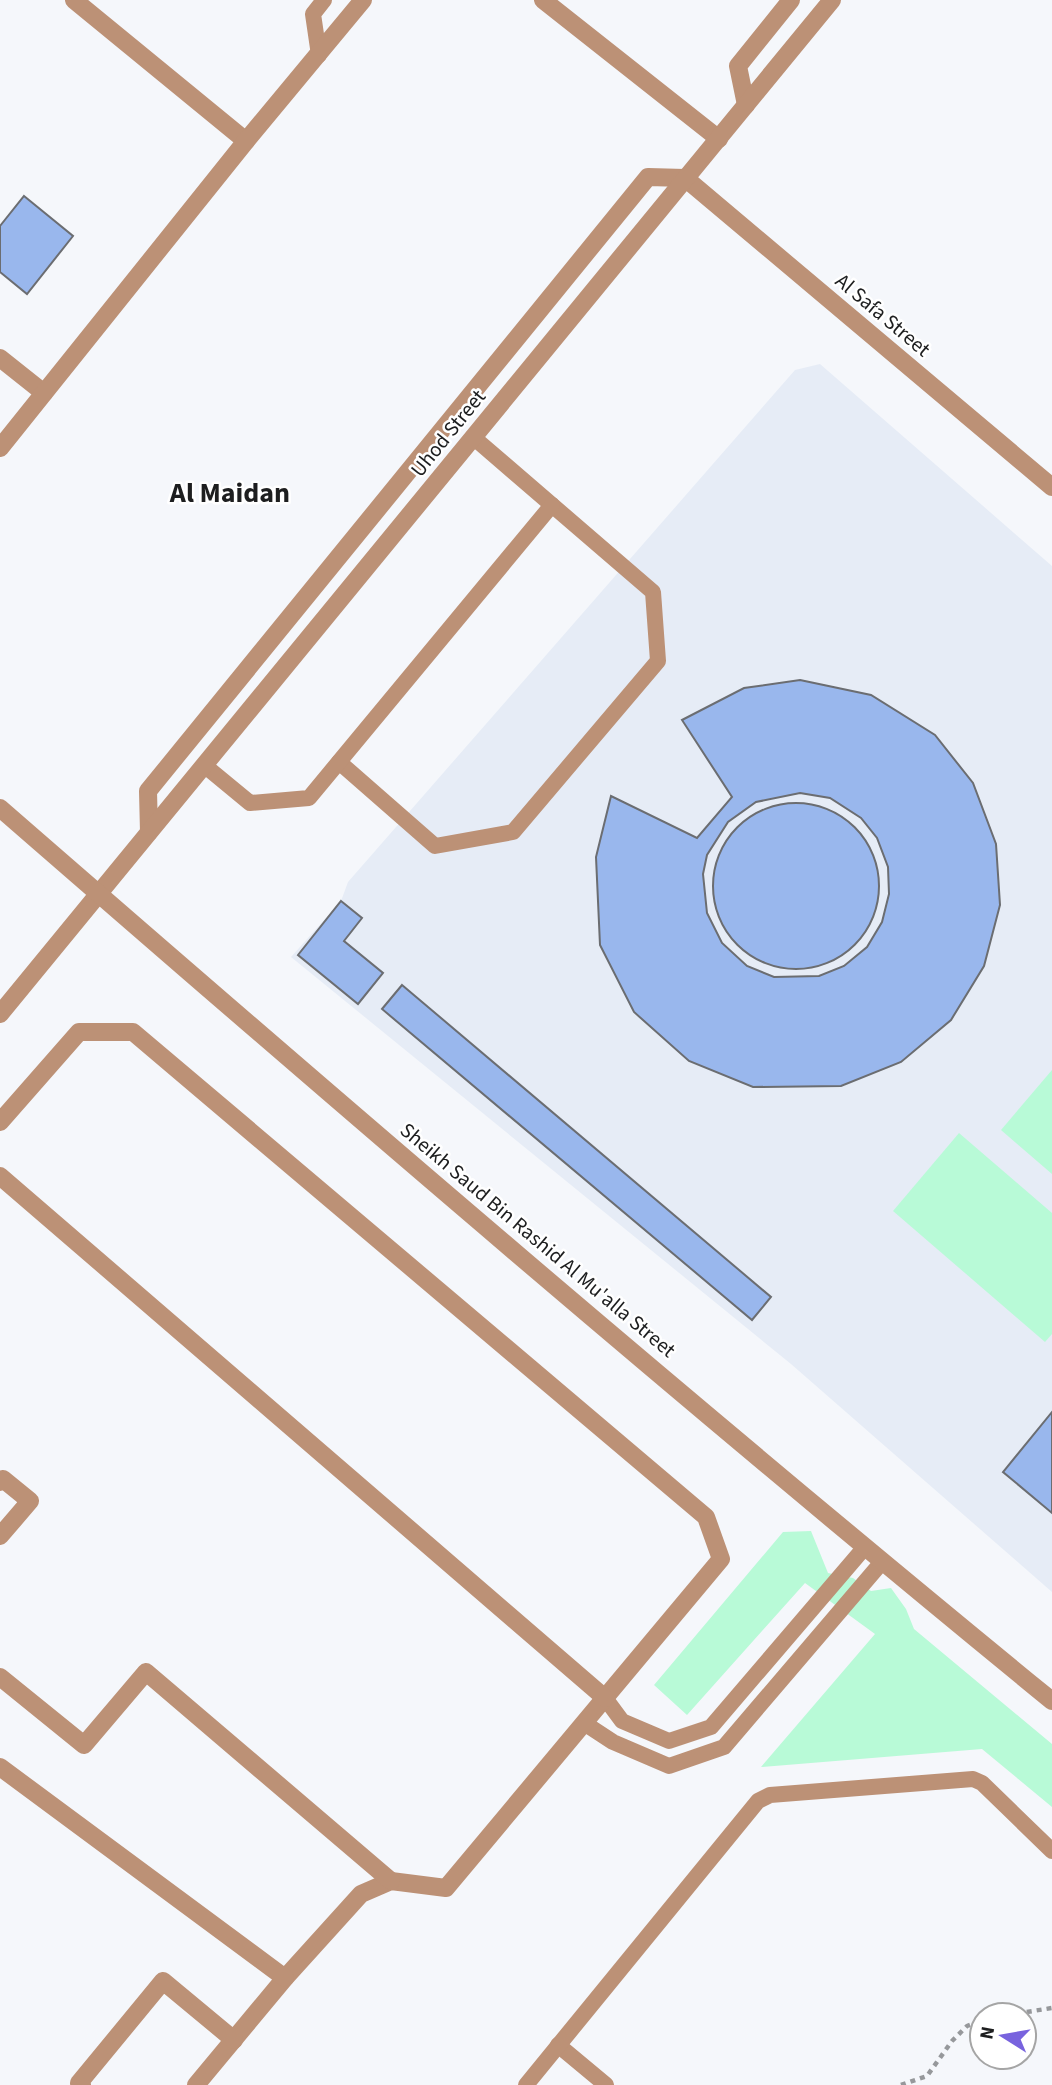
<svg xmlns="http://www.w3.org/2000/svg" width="1052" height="2085" viewBox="0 0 1052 2085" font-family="'Source Sans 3',sans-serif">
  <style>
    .built { fill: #e6ecf6 }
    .green { fill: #b8fad7 }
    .building { fill: #99b7ed; stroke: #6b6d71; stroke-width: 2; fill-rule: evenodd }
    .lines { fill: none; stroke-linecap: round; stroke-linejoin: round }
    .path { stroke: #96989b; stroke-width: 4.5; stroke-dasharray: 5 5; stroke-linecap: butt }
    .service { stroke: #bc9176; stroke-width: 16 }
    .minor { stroke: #bc9176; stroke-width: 18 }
    .tertiary { stroke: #bc9176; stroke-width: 18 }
    .labels { text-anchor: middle; stroke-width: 5; stroke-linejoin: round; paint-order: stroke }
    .street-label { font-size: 21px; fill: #1d1e1f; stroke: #fff }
    .district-label { font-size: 28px; font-weight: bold; fill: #1d1e1f; stroke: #fff }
  </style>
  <rect width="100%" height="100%" fill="#f5f7fb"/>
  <polygon class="built" points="820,364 1052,566 1052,1592 791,1364 291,957 341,901 348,882 795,370"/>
  <g class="green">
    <polygon points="1052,1070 1052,1174 1001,1130"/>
    <polygon points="959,1133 1052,1213 1052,1334 1045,1342 893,1211"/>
    <polygon points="811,1531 828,1573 853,1578 871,1591 891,1588 906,1609 914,1629 1052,1744 1052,1807 982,1749 761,1767 875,1634 805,1583 687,1715 654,1685 783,1532"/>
  </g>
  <g class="building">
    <polygon points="24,196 73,236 27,294 0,272 0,226"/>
    <path d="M800 680 871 695 935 735 973 783 996 844 1000 905 984 966 951 1020 901 1062 841 1086 753 1087 689 1061 634 1012 600 945 596 857 611 796 697 838 732 797 682 720 744 688ZM800 793 830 798 861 818 877 838 888 867 889 894 882 922 867 947 844 966 819 976 774 977 747 966 722 943 707 913 703 874 707 855 728 822 756 802Z"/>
    <circle cx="796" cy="886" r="83"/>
    <polygon points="341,901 362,918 344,941 383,973 358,1004 298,955"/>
    <polygon points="402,985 771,1297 752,1320 382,1009"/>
    <polygon points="1052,1412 1052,1513 1003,1472"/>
  </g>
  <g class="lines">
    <g class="path">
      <polyline points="1007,2015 1052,2008"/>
      <polyline points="901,2085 927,2076 952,2041 967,2026 982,2020"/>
    </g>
    <g class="service">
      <polyline points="319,55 313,14 324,0"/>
      <polyline points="339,762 435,846 513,832 658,661 653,592 473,437"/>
      <polyline points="204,765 250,803 309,798 552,505"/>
      <polyline points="605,1698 622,1721 669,1741 711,1727 865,1547"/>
      <polyline points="584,1723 613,1742 669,1766 724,1747 882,1562"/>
      <polyline points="558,2045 606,2085"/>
      <polyline points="526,2085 758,1801 770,1795 973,1779 982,1783 1052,1851"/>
    </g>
    <g class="minor">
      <polyline points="74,0 246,141"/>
      <polyline points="543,0 719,139"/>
      <polyline points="746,105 738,66 791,0"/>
      <polyline points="0,358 44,393"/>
      <polyline points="0,448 246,141 363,0"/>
      <polyline points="149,832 148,791 648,177 685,178 1052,487"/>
      <polyline points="0,1014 832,0"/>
      <polyline points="0,1122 79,1032 133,1032 706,1517 721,1559 446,1888 391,1881 361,1894 285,1978 196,2085"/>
      <polyline points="0,1176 605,1698"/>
      <polyline points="0,1482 3,1479 30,1501 0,1536"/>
      <polyline points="0,1677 84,1745 146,1672 391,1881"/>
      <polyline points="0,1767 285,1978"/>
      <polyline points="82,2085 79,2083 163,1981 234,2040"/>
    </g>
    <path class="tertiary" d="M0 808C347 1110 696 1410 1052 1701"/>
  </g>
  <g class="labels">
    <g class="street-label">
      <text transform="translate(883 315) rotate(40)" y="7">Al Safa Street</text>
      <text transform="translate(448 433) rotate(-51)" y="7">Uhod Street</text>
      <text transform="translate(538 1240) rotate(40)" y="7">Sheikh Saud Bin Rashid Al Mu'alla Street</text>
    </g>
    <g class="district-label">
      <text x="230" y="502">Al Maidan</text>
    </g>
  </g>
  <g transform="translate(1003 2036) rotate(281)"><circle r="33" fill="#ffffff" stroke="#a5a5a5" stroke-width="2"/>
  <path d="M0-5L12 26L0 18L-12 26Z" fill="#7863de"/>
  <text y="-10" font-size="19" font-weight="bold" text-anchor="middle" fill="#1d1e1f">N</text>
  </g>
</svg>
